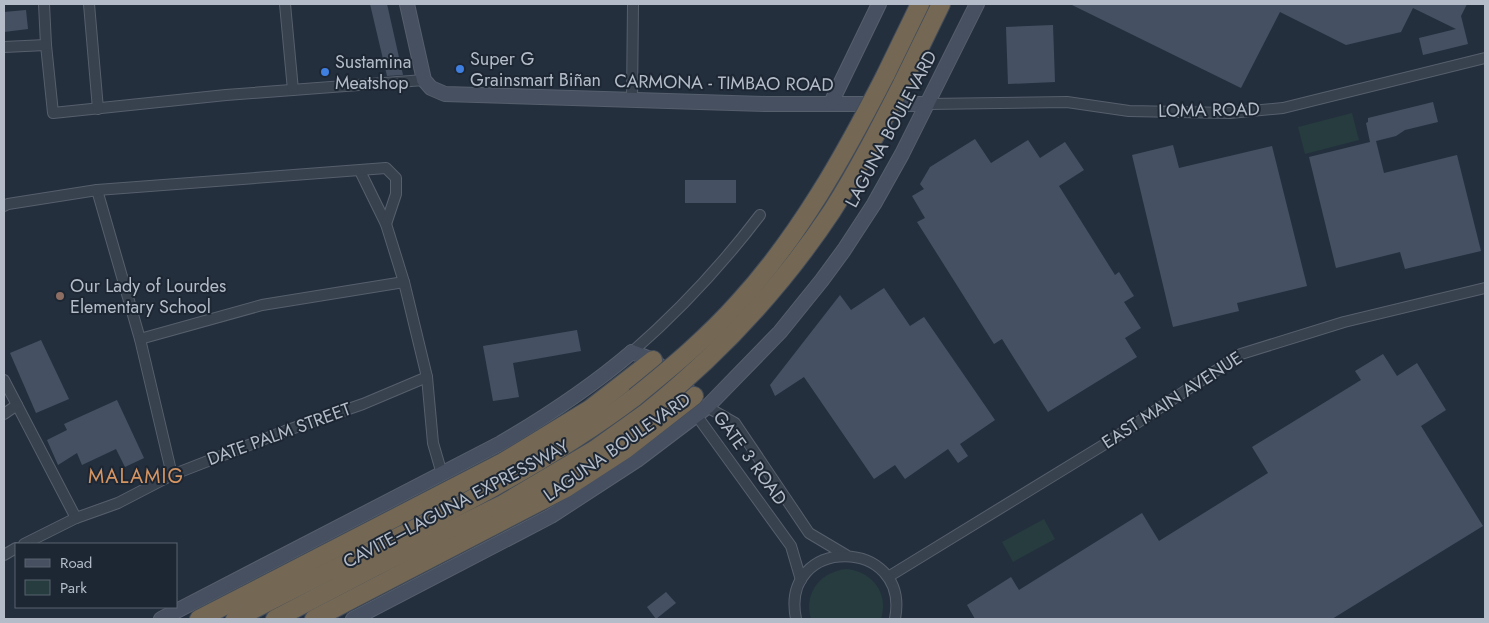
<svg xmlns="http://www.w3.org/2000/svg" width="1489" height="623" viewBox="0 0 1489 623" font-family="Jost,sans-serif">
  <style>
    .green { fill: #263c3f }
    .building { fill: #455162 }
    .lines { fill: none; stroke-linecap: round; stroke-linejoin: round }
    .street-casing { stroke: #565f6c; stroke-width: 12 }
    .secondary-casing { stroke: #565f6c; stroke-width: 16 }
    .highway-casing { stroke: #434c59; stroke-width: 20 }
    .street { stroke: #38414e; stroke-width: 10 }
    .secondary { stroke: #465061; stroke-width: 14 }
    .highway { stroke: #746855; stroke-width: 18 }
    .highway-bridge-casing { stroke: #434c59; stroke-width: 20; stroke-linecap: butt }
    .highway-bridge { stroke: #746855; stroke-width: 18 }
    .shop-dot { fill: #3f7fe0; stroke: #1d2633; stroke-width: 2 }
    .education-dot { fill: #8d6e63; stroke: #1d2633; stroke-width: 2 }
    .labels { text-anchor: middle; stroke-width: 4; stroke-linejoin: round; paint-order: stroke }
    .poi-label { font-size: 18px; fill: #b4bcc9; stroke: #1d2633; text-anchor: start }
    .street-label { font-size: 18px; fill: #b4bcc9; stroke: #1d2633 }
    .quarter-label { font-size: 20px; letter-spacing: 1px; fill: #d59563; stroke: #1d2633 }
  </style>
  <rect width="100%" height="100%" fill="#242f3e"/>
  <g class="green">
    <polygon points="1352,113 1359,140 1305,154 1298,127"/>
    <polygon points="1044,519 1055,539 1013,562 1002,542"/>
    <path d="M847 569C873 572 889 594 881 619H811C803 593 821 571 847 569Z"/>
  </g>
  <g class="building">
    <polygon points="370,4 387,4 403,75 387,76"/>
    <polygon points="1070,4 1467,4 1461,16 1468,44 1423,55 1419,38 1456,29 1413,8 1401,32 1346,45 1280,12 1241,88"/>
    <polygon points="26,10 28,29 4,32 4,12"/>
    <polygon points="1053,25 1055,82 1008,84 1006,27"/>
    <polygon points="1433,102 1438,122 1405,130 1396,136 1376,141 1384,173 1457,155 1481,251 1405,269 1400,252 1336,268 1309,157 1370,142 1366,123 1368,122 1368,118"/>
    <polygon points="975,139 991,163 1028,140 1040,158 1065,142 1084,170 1059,186 1115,275 1119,272 1134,296 1124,302 1141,328 1125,338 1137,357 1048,412 1002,339 994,344 917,222 925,218 912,196 924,189 920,184 930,167"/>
    <polygon points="1173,145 1179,168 1272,146 1307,286 1237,303 1239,311 1173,327 1132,155"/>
    <rect x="685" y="180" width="51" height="23"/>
    <polygon points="884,288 910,326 924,317 995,420 960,444 968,456 958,463 948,449 905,479 895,465 874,479 804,377 775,396 770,385 840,295 851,310"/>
    <polygon points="577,330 581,351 513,363 519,397 493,401 483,346"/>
    <polygon points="41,340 69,399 36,413 10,353"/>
    <polygon points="1383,354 1397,376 1417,363 1446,410 1421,426 1483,526 1332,619 975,619 967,605 1011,577 1019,590 1142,513 1159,541 1268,473 1252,447 1361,380 1355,371"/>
    <polygon points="117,400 144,458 125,467 116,449 82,465 77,453 58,465 47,440 67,430 64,424"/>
    <polygon points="666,592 676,603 656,619 647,607"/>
  </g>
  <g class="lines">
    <g class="street-casing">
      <g id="street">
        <polyline points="44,4 46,45 53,113 226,95 424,80"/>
        <polyline points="89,4 98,109"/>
        <polyline points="285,4 293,90"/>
        <polyline points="4,47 46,45"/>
        <polyline points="632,100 633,4"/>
        <polyline points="927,104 1067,102 1129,111 1230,113 1283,108 1485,58"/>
        <polyline points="360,171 386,224 404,282 427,377 433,443 442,474"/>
        <polyline points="97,190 140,339 172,475"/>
        <polyline points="4,206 8,204 97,190 386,168 396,178 396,194 386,224"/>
        <polyline points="140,339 262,305 404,282"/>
        <path d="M632 352C679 311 722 265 760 215"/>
        <polyline points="4,380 76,518"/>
        <polyline points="707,407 735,423 809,533 846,555"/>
        <polyline points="4,414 17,405"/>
        <polyline points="697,416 791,546 801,580"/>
        <polyline points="24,544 76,518 118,503 172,475 285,431 363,404 427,377"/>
        <polyline points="4,555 16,548"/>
        <polyline points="888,577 1105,444 1241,354 1344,322 1485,288"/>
        <path d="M796 619C779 535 911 536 895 619"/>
      </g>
    </g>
    <g class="secondary-casing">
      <g id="secondary">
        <polyline points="407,4 424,80 431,88 445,94 766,104 927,104"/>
        <polyline points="831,103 879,4"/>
        <polyline points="632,352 653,360 688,390"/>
        <path d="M161 619 501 443C547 416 591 387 632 352"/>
        <polyline points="353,619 551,516 637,460 707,407 780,332 822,280 844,250 874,204 902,154 977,4"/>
      </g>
    </g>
    <g class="highway-casing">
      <g id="highway">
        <polyline points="885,76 920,4"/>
        <polyline points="902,84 941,4"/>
        <polyline points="199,619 503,462 590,409 653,360"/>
        <path d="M235 619C370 548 513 489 635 397"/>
        <polyline points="275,619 373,568 503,504 594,450 647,412"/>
        <polyline points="314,619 566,488 626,449 694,396"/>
      </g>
    </g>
    <use href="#street" class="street"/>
    <use href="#secondary" class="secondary"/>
    <use href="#highway" class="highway"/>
    <g class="highway-bridge-casing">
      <g id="highway-bridge">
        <path d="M635 397C672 367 708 337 739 302 800 235 844 156 885 76"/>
        <path d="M647 412C719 354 781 288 832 211 858 170 880 127 902 84"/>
      </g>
    </g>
    <use href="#highway-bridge" class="highway-bridge"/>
  </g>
  <g class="shop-dot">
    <circle cx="460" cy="69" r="5"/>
    <circle cx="325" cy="72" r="5"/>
  </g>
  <circle class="education-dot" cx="60" cy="296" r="5"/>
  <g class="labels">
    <g class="poi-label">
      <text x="470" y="65">Super G<tspan x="470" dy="21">Grainsmart Biñan</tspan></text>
      <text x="335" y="68">Sustamina<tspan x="335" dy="21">Meatshop</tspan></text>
      <text x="70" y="292">Our Lady of Lourdes<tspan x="70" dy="21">Elementary School</tspan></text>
    </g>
    <g class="street-label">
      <text transform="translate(724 83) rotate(1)" y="6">CARMONA - TIMBAO ROAD</text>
      <text transform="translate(1209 110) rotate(-1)" y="6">LOMA ROAD</text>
      <text transform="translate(891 129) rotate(-62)" y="6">LAGUNA BOULEVARD</text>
      <text transform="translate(1172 400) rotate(-33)" y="6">EAST MAIN AVENUE</text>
      <text transform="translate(279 434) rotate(-20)" y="6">DATE PALM STREET</text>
      <text transform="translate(617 447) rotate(-35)" y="6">LAGUNA BOULEVARD</text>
      <text transform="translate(750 458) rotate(54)" y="6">GATE 3 ROAD</text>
      <text transform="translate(456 504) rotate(-28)" y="6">CAVITE–LAGUNA EXPRESSWAY</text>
    </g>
    <g class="quarter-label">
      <text x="136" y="483">MALAMIG</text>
    </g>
  </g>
  <rect width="1489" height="623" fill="none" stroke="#b4bcc9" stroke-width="10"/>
  <rect x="15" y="543" width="162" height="65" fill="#1d2633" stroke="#59626f"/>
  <rect x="25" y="559" width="25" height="8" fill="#465061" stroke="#59626f"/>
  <text x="60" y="568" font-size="15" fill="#b4bcc9">Road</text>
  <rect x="25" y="580" width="25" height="15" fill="#263c3f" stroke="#59626f"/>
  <text x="60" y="593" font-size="15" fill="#b4bcc9">Park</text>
</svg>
